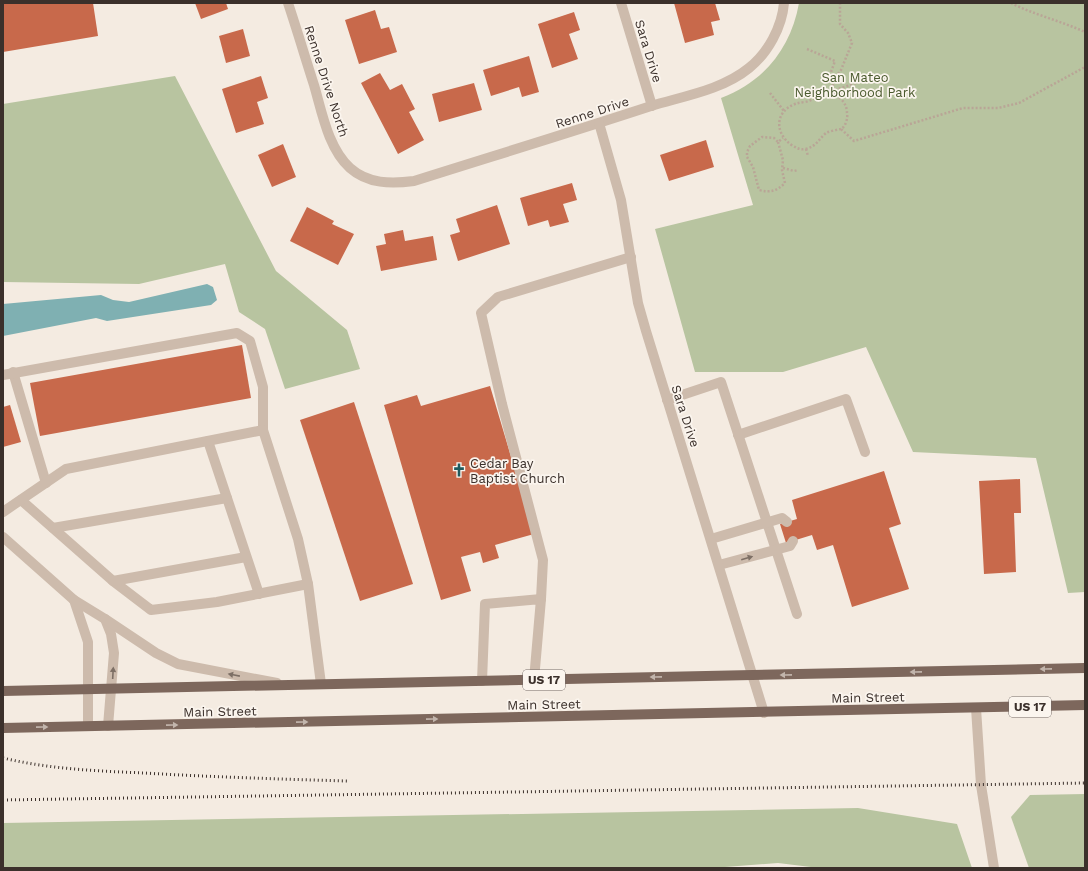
<svg xmlns="http://www.w3.org/2000/svg" width="1088" height="871" viewBox="0 0 1088 871" font-family="'Work Sans',sans-serif">
  <style>
    .green { fill: #b8c4a0 }
    .water { fill: #7fb0b2 }
    .building { fill: #c8694b }
    .lines { fill: none; stroke-linecap: round; stroke-linejoin: round }
    .path { stroke: #b9a596; stroke-width: 2.5; stroke-dasharray: 2 2; stroke-linecap: butt }
    .service { stroke: #cdbbac; stroke-width: 10 }
    .minor { stroke: #cdbbac; stroke-width: 10 }
    .tertiary { stroke: #cdbbac; stroke-width: 10 }
    .primary { stroke: #7d675c; stroke-width: 10 }
    .rail { stroke: #3b302b; stroke-width: 3; stroke-dasharray: 1 3; stroke-linecap: butt }
    .oneway { fill: #7d6f65 }
    .oneway2 { fill: #c2b5ac }
    .labels { text-anchor: middle; stroke-width: 3.5; stroke-linejoin: round; paint-order: stroke }
    .shield { fill: #fbf5ee; stroke: #756b66; stroke-width: 1 }
    .shield-label { font-size: 12px; font-weight: bold; fill: #3b302b }
    .street-label { font-size: 13px; fill: #3b302b; stroke: #fbf5ee }
    .park-label { font-size: 13px; fill: #4a5a2e; stroke: #fbf5ee }
    .poi-label { font-size: 13px; fill: #3b302b; stroke: #fbf5ee; text-anchor: start }
  </style>
  <rect width="100%" height="100%" fill="#f4ebe1"/>
  <g class="green">
    <path d="M799 3H1085V592L1068 593 1036 458 913 452 866 347 783 372H695L655 229 753 205 721 98C764 82 791 48 799 3Z"/>
    <polygon points="175,76 276,271 347,330 360,369 285,389 265,329 239,312 225,264 139,284 3,282 3,104"/>
    <polygon points="1085,794 1085,868 1029,868 1011,817 1030,795"/>
    <polygon points="858,808 957,824 972,868 819,868 778,863 712,868 3,868 3,823"/>
  </g>
  <polygon class="water" points="207,284 213,287 217,300 211,305 107,321 96,318 3,336 3,304 101,295 113,300 129,302"/>
  <g class="building">
    <polygon points="3,3 93,3 98,36 3,52"/>
    <polygon points="195,3 226,3 228,9 201,19"/>
    <polygon points="674,3 715,3 720,20 711,22 714,35 685,43"/>
    <polygon points="375,10 381,29 389,27 397,52 359,64 345,20"/>
    <polygon points="574,12 580,30 569,34 578,59 552,68 538,24"/>
    <polygon points="243,29 250,56 226,63 219,36"/>
    <polygon points="529,56 539,92 522,97 519,87 491,96 483,70"/>
    <polygon points="380,73 390,90 402,84 415,109 409,112 424,140 398,154 361,83"/>
    <polygon points="261,76 268,98 257,102 264,124 236,133 222,89"/>
    <polygon points="474,83 482,110 439,122 432,94"/>
    <polygon points="706,140 714,167 669,181 660,155"/>
    <polygon points="283,144 296,177 272,187 258,155"/>
    <polygon points="572,183 577,200 563,204 569,222 550,227 548,220 528,226 520,198"/>
    <polygon points="497,205 510,244 458,261 450,235 460,232 456,219"/>
    <polygon points="307,207 334,221 332,224 354,234 338,265 290,241"/>
    <polygon points="403,230 405,241 433,236 437,260 381,271 376,246 386,244 384,234"/>
    <polygon points="242,345 251,398 40,436 30,383"/>
    <polygon points="490,386 534,534 495,545 499,558 483,563 480,552 461,557 471,591 441,600 384,405 417,395 421,406"/>
    <polygon points="354,402 413,584 360,601 300,420"/>
    <polygon points="10,405 21,442 3,447 3,407"/>
    <polygon points="884,471 901,524 889,528 909,589 852,607 833,545 817,550 812,535 786,543 780,524 797,519 792,500"/>
    <polygon points="1020,479 1021,513 1014,513 1016,572 984,574 979,481"/>
  </g>
  <g class="lines">
    <g class="path">
      <path d="M1011 3C1035 15 1061 21 1085 32"/>
      <polyline points="807,49 835,61 831,72 832,77"/>
      <polyline points="835,90 859,82"/>
      <polyline points="770,93 784,111"/>
      <polyline points="834,94 832,77 838,74 841,70 852,43 848,33 840,24 840,3"/>
      <path d="M841 129C836 130 830 131 826 133 819 139 816 147 805 149 800 150 797 148 793 146 770 131 777 104 805 102 812 101 817 95 824 94 836 92 847 101 847 113 848 118 846 126 841 129L854 141 963 108H998L1019 103 1085 67"/>
      <path d="M778 142 783 160 782 170 785 183C777 191 770 193 759 190L753 167 747 157V152L750 146 762 137 774 138 778 142 783 138"/>
      <polyline points="806,149 808,156"/>
      <polyline points="783,168 794,171 798,170"/>
    </g>
    <g class="service">
      <polyline points="13,372 46,483"/>
      <polyline points="3,375 237,333 250,341 263,387 263,430"/>
      <polyline points="667,400 721,382 797,614"/>
      <polyline points="738,435 846,399 865,452"/>
      <polyline points="208,441 259,594"/>
      <polyline points="21,500 113,581 151,610 217,602 308,584"/>
      <polyline points="3,512 66,469 263,430 298,539 308,584 321,684"/>
      <polyline points="53,528 227,498"/>
      <polyline points="711,539 782,518 787,522"/>
      <polyline points="719,565 790,546 793,541"/>
      <polyline points="113,581 246,557"/>
      <polyline points="541,599 543,560 502,404 481,313 498,297 631,257"/>
      <polyline points="482,681 485,604 541,599 534,680"/>
      <polyline points="976,708 981,785 994,868"/>
    </g>
    <g class="minor">
      <path d="M288 3C297 30 305 57 314 85 322 112 328 148 350 168 368 184 391 184 414 181 493 156 572 132 651 106 684 96 722 90 749 68 768 53 782 27 784 3"/>
      <polyline points="621,3 652,106"/>
      <polyline points="599,123 621,200 638,303 646,331 764,713"/>
    </g>
    <g class="tertiary">
      <polyline points="3,537 74,600 105,619 111,634 114,653 108,726"/>
      <polyline points="74,600 88,642 88,726"/>
      <polyline points="105,619 156,653 178,664 277,683"/>
    </g>
    <g class="primary">
      <polyline points="3,691 1085,668"/>
      <polyline points="3,728 1085,705"/>
    </g>
    <g class="rail">
      <path d="M3 758C49 769 97 771 144 773 212 777 279 779 347 781"/>
      <polyline points="3,800 1085,783"/>
    </g>
  </g>
  <defs><path id="oneway-solid" d="M-6-.8H1V-3.2L6.5 0L1 3.2V.8H-6Z"/></defs>
  <g class="oneway">
    <use href="#oneway-solid" transform="translate(747 558) rotate(-16)"/>
    <use href="#oneway-solid" transform="translate(113 673) rotate(-87)"/>
    <use href="#oneway-solid" transform="translate(234 675) rotate(-169)"/>
  </g>
  <g class="oneway2">
    <use href="#oneway-solid" transform="translate(1046 669) rotate(179)"/>
    <use href="#oneway-solid" transform="translate(916 672) rotate(179)"/>
    <use href="#oneway-solid" transform="translate(786 675) rotate(179)"/>
    <use href="#oneway-solid" transform="translate(656 677) rotate(179)"/>
    <use href="#oneway-solid" transform="translate(432 719) rotate(-1)"/>
    <use href="#oneway-solid" transform="translate(302 722) rotate(-1)"/>
    <use href="#oneway-solid" transform="translate(172 725) rotate(-1)"/>
    <use href="#oneway-solid" transform="translate(42 727) rotate(-1)"/>
  </g>
  <defs>
    <g id="church-bare" transform="scale(1.08)"><path d="M-1.2-6h2.4v3.5h3.3v2.4h-3.3V6h-2.4V-.1h-3.3v-2.4h3.3Z" fill="#1f5a5e" stroke="#fbf5ee" stroke-width="2.5" paint-order="stroke"/></g>
  </defs>
  <g fill-rule="evenodd">
    <use href="#church-bare" x="459" y="470"/>
  </g>
  <g class="labels">
    <g class="shield">
      <rect x="523" y="670" width="42" height="20" rx="3"/>
      <rect x="1009" y="697" width="42" height="20" rx="3"/>
    </g>
    <g class="shield-label">
      <text x="544" y="684">US 17</text>
      <text x="1030" y="711">US 17</text>
    </g>
    <g class="street-label">
      <text transform="translate(649 51) rotate(73)" y="5">Sara Drive</text>
      <text transform="translate(327 81) rotate(72)" y="5">Renne Drive North</text>
      <text transform="translate(592 112) rotate(-18)" y="5">Renne Drive</text>
      <text transform="translate(686 416) rotate(72)" y="5">Sara Drive</text>
      <text transform="translate(868 697) rotate(-1)" y="5">Main Street</text>
      <text transform="translate(544 704) rotate(-1)" y="5">Main Street</text>
      <text transform="translate(220 711) rotate(-1)" y="5">Main Street</text>
    </g>
    <g class="park-label">
      <text x="855" y="82">San Mateo<tspan x="855" dy="15">Neighborhood Park</tspan></text>
    </g>
    <g class="poi-label">
      <text x="470" y="468">Cedar Bay<tspan x="470" dy="15">Baptist Church</tspan></text>
    </g>
  </g>
  <rect width="1088" height="871" fill="none" stroke="#3b302b" stroke-width="8"/>
</svg>
